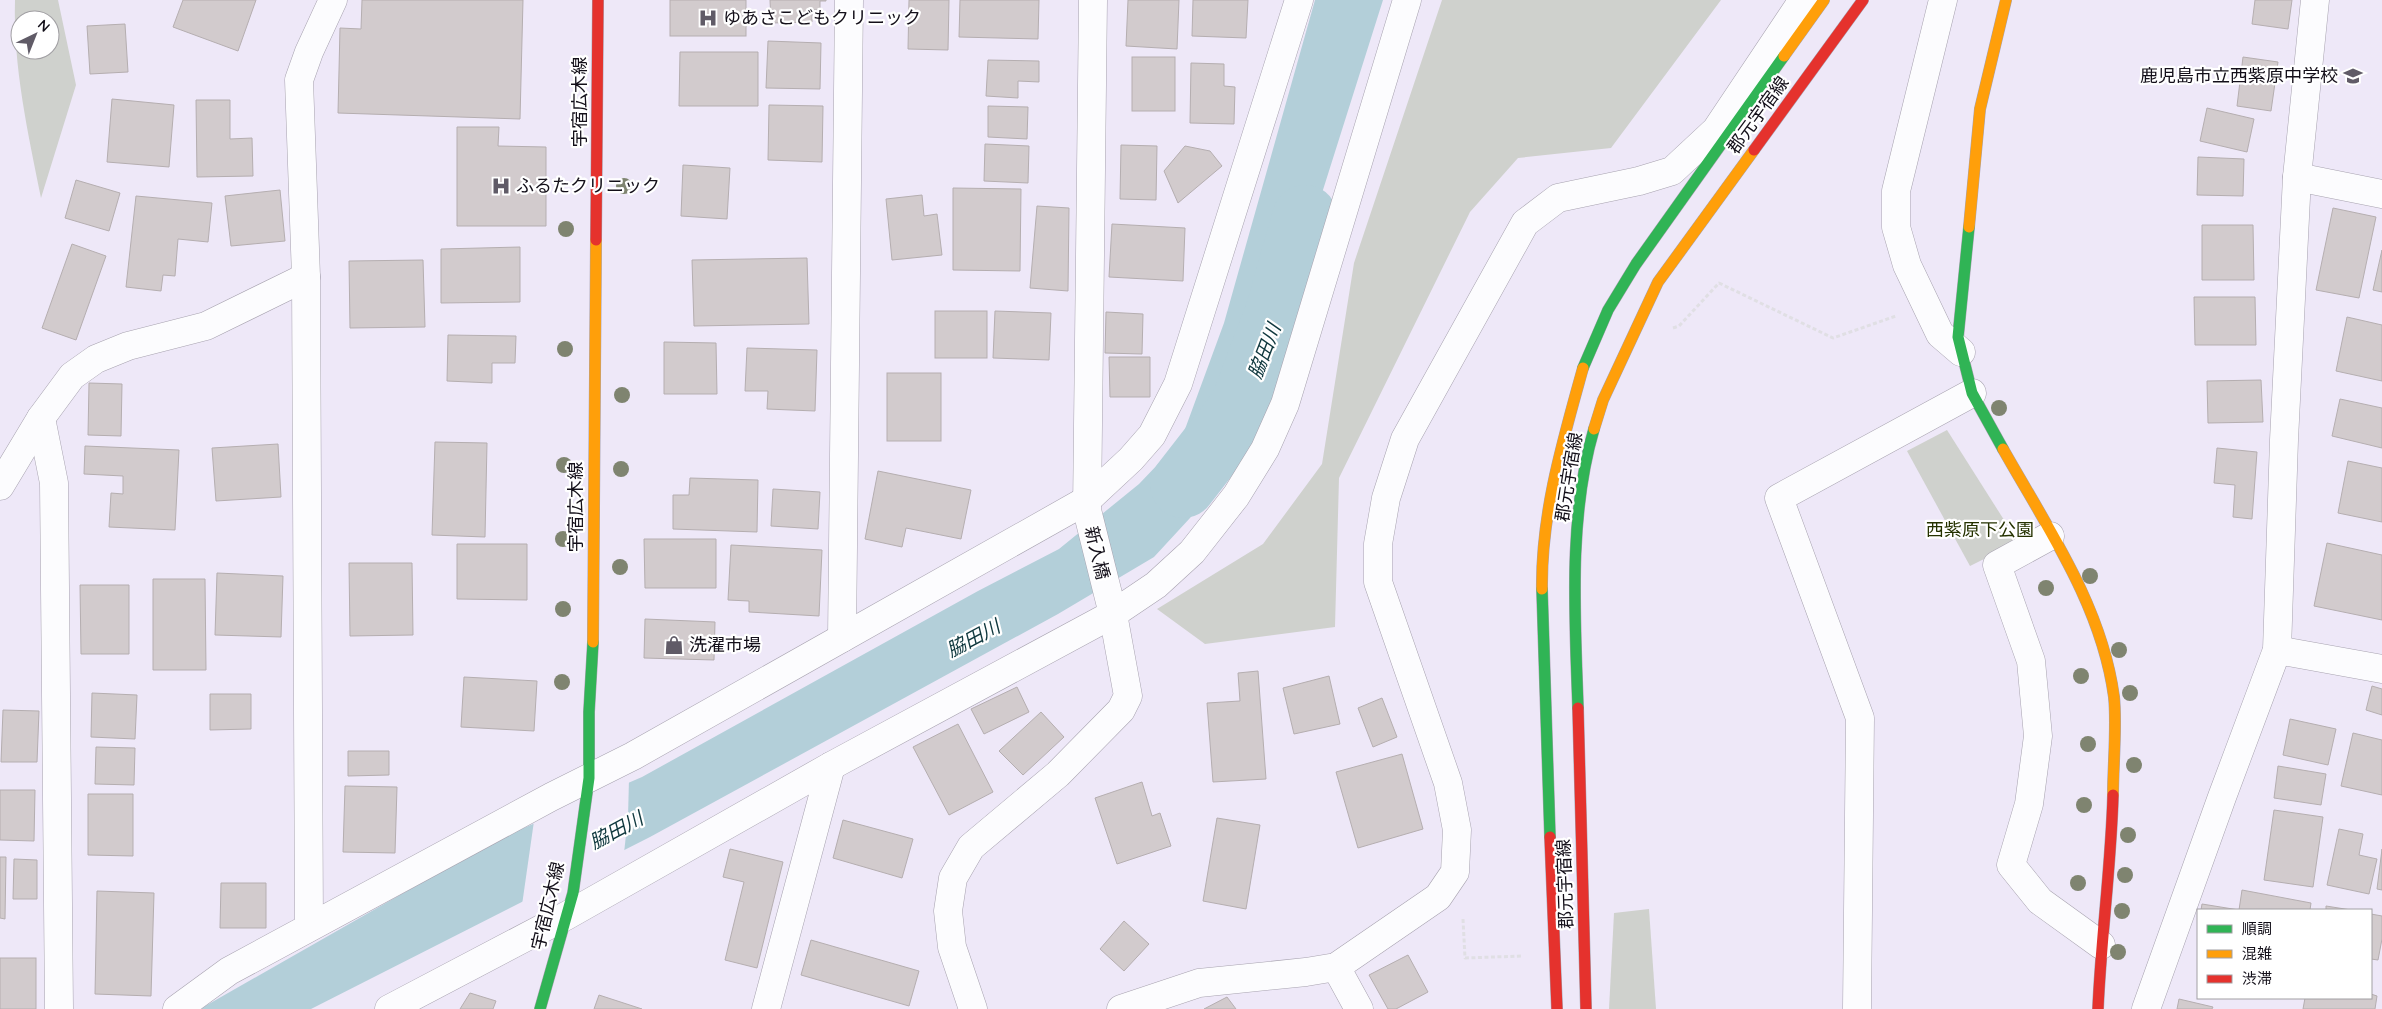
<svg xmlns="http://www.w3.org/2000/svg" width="2382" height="1009" viewBox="0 0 2382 1009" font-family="Quicksand,'Noto Sans JP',sans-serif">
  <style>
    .green { fill: #cfd1cd; fill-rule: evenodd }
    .water { fill: #b3cfd9 }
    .pier { fill: #eee8f8 }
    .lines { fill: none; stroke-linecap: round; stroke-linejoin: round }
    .river { stroke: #b3cfd9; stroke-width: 66 }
    .building { fill: #d2cbcd; stroke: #b5aeb0 }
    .street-casing { stroke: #a7a2af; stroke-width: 29 }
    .fast-casing { stroke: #a7a2af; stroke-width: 12 }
    .slow-casing { stroke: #a7a2af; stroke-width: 12 }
    .jam-casing { stroke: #a7a2af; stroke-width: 12 }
    .path { stroke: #e0dfe4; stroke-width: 3; stroke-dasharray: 4 2.5; stroke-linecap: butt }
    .street { stroke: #fcfcfe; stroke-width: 28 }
    .fast { stroke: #30b455; stroke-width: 11 }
    .slow { stroke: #ff9f0a; stroke-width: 11 }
    .jam { stroke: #e5322d; stroke-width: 11 }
    .tree { fill: #7f8470 }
    .labels { text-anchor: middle; stroke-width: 4.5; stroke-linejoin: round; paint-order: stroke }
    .poi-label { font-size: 18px; fill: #130f19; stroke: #fff; text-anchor: start }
    .street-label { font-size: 18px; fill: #130f19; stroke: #fff }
    .park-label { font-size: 18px; fill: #253200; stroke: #fff }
    .water-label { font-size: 19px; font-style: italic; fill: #0e373d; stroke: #fff }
  </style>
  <rect width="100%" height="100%" fill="#eee8f8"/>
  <g class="green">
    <path d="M15 0H58L76 85 41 198C28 133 13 67 15 0ZM20 20H50V50H20Z"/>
    <polygon points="1442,0 1721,0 1611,148 1518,158 1470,212 1339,478 1335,627 1205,644 1157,609 1263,544 1322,464 1354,263"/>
    <polygon points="1947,430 2018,542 1970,566 1907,451"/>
    <polygon points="1649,909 1656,1009 1609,1009 1614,913"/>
  </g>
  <polygon class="water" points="1315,0 1383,0 1310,231 1202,505 1154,557 1058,614 650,837 311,1009 200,1009 498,839 642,777 978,591 1059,549 1139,484 1181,440 1224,323"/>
  <polygon class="pier" points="629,779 628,817 624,853 522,905 534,821"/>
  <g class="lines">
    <polyline class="river" points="1183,485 1242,409 1279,310 1305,218"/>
  </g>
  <g class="building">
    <polygon points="183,0 256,0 238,51 173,27"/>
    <polygon points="362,0 523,0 520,119 338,113 340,28 361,29"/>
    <rect x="670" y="0" width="76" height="36"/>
    <polygon points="770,0 826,0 826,1 820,1 820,10 812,10 812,22 771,23"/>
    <polygon points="909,0 949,0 948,50 908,49"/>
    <polygon points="960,0 1039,0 1038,39 959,37"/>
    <polygon points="1128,0 1179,0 1177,49 1126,46"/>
    <polygon points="1193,0 1248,0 1246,38 1192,36"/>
    <polygon points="2255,0 2292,0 2288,29 2252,24"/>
    <polygon points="125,24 128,72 90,74 87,26"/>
    <polygon points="768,41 821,43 820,89 766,88"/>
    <polygon points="680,52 758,52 758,106 679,106"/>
    <rect x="1132" y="57" width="43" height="54"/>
    <polygon points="2243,57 2278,62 2271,111 2237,106"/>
    <polygon points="988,60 1039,61 1039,82 1018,81 1018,98 986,96"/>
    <polygon points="1191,63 1224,64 1224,86 1235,87 1234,124 1190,123"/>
    <polygon points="112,99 174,105 169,167 107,162"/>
    <polygon points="196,100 230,100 230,139 252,138 253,176 197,177"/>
    <polygon points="769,105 823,106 822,162 768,160"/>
    <polygon points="988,106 1028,107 1027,139 988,137"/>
    <polygon points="2207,108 2254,119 2247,152 2200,141"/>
    <polygon points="457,127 499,127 498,146 546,147 546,226 457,226"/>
    <polygon points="985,144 1029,146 1028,183 984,181"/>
    <polygon points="1121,145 1157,146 1156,200 1120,199"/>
    <polygon points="1185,146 1210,151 1222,166 1178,203 1164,171"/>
    <polygon points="2198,157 2244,159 2243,196 2197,195"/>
    <polygon points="683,165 730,168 727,219 681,216"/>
    <polygon points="76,180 120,193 109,231 65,218"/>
    <polygon points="953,188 1021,189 1020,271 953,270"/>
    <polygon points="280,190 285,241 231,246 225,196"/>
    <polygon points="922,195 924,216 937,214 942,255 892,260 886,199"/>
    <polygon points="136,196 212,203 208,242 178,239 175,276 163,275 161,291 126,287"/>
    <polygon points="1037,206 1069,208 1068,291 1030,288"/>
    <polygon points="2333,208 2376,217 2359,298 2316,290"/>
    <polygon points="1112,224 1185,228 1183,281 1109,277"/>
    <polygon points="2202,225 2253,225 2254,280 2202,280"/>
    <polygon points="72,244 106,256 76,340 42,328"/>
    <polygon points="520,247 520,302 441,303 441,249"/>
    <polygon points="2382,250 2382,292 2373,290"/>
    <polygon points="807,258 809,324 694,326 692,260"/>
    <polygon points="423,260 425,327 350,328 349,261"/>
    <polygon points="2194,297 2255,297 2256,345 2195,345"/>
    <rect x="935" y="311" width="52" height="47"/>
    <polygon points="995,311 1051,313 1049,360 993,358"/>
    <polygon points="1106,312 1143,314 1142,354 1105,353"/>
    <polygon points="2347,317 2382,325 2382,381 2336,371"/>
    <polygon points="448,335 516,336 515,363 492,363 492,383 447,381"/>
    <polygon points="664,342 716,343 717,394 664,394"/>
    <polygon points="747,348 817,350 815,411 767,409 768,391 745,391"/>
    <polygon points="1109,357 1150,357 1150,397 1110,397"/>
    <rect x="887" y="373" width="54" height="68"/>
    <polygon points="2261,380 2263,422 2208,423 2207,381"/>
    <polygon points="89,383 122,384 121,436 88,435"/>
    <polygon points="2340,399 2382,408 2382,448 2332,436"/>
    <polygon points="435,442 487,443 485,537 432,535"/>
    <polygon points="278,444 281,497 216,501 212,448"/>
    <polygon points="85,446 179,450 175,530 109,527 111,493 123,494 123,476 84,474"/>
    <polygon points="2217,448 2257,452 2252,519 2233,517 2235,485 2214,483"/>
    <polygon points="2348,461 2382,468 2382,522 2338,513"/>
    <polygon points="878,471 971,490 961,539 906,528 902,547 865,539"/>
    <polygon points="690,478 758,480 757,532 673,529 673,495 689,495"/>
    <polygon points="773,489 820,492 818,529 771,526"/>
    <polygon points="644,539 716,539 716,588 645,588"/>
    <polygon points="2327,543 2382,555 2382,620 2314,606"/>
    <polygon points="457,544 527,544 527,600 457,599"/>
    <polygon points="731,545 822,550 819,616 749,612 749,601 728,600"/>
    <polygon points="349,563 412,563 413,635 350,636"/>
    <polygon points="217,573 283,576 281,637 215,635"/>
    <polygon points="153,579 205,579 206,670 153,670"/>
    <polygon points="80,585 129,585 129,654 81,654"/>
    <polygon points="645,619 715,622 714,660 644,658"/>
    <polygon points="1258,671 1266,779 1213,782 1207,703 1240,701 1238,673"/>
    <polygon points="1329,676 1340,724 1294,734 1283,688"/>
    <polygon points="464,677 537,681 534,731 461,727"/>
    <polygon points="2372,686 2382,689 2382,715 2366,710"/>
    <polygon points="1017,687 1029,712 984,734 971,709"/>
    <polygon points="92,693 137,695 135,739 91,737"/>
    <polygon points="210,694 251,694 251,729 210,730"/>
    <polygon points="1382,698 1397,737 1373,747 1358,708"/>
    <polygon points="3,710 39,711 37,762 1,762"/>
    <polygon points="1041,712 1064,737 1023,775 999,751"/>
    <polygon points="2290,719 2336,729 2328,765 2283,755"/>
    <polygon points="958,724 993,792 949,815 913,747"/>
    <polygon points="2353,733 2382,740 2382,795 2341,786"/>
    <polygon points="96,747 135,748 134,785 95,784"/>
    <polygon points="348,751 389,751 389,775 348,776"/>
    <polygon points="1402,754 1423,829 1358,848 1336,772"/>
    <polygon points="2278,766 2326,774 2321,805 2274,798"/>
    <polygon points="1142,782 1152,816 1160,813 1171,846 1117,864 1095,798"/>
    <polygon points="345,786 397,787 395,853 343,852"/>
    <polygon points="0,790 35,790 34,841 0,840"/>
    <polygon points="88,794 133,794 133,856 88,855"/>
    <polygon points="2274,810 2323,817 2313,887 2264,880"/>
    <polygon points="1217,818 1260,825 1246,909 1203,901"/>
    <polygon points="843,820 913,839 902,878 833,858"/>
    <polygon points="2339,829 2363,834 2359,855 2377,859 2369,894 2327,885"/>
    <polygon points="730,849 783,862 757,968 725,960 744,882 723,877"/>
    <polygon points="2382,849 2382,890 2377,889"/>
    <polygon points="0,857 6,857 5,919 0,918"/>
    <polygon points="14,859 37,860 37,899 13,899"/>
    <polygon points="221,883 266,883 266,928 220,928"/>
    <polygon points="2242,890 2311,903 2310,910 2201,910 2202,904 2239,910"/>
    <polygon points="97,891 154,893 151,996 95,994"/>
    <polygon points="2326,906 2351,910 2326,910"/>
    <polygon points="2371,914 2382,916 2382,939 2378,960 2371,959"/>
    <polygon points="1124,921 1149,944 1124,971 1100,949"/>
    <polygon points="811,940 919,971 909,1006 801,975"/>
    <polygon points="1408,955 1428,992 1396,1009 1388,1009 1369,975"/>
    <rect x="0" y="958" width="36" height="51"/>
    <polygon points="470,993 496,1001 493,1009 460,1009"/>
    <polygon points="2371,994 2377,996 2375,1009 2303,1009 2305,998 2371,998"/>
    <polygon points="599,995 642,1009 594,1009"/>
    <polygon points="1227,997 1236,1009 1204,1009"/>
    <polygon points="2179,999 2213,1007 2212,1009 2177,1009"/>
  </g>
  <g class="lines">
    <g class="street-casing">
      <g id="street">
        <polyline points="1943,0 1896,191 1896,227 1907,265 1940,334 1961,352"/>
        <polyline points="2297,177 2382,194"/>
        <polyline points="41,418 54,483 59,1009"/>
        <polyline points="0,486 41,418 72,376 96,359 128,346 206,326 306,277"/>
        <polyline points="2050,536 1997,565 2031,661 2038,736 2029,804 2011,865 2040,901 2101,945"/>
        <polyline points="842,638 849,0"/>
        <polyline points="2277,650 2382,669"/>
        <polyline points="309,926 306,277 299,80 309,52 333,0"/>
        <polyline points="1336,967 1359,1009"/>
        <polyline points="1857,1008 1860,718 1779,498 1972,393"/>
        <polyline points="177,1009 229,971 551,797 633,756 1087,500 1131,459 1152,435 1178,384 1299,0"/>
        <polyline points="389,1009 566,916 831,766 1113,614 1156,585 1192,552 1236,496 1265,449 1285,404 1407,0"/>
        <polyline points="766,1009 831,766"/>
        <polyline points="973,1009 952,947 948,911 953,878 971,847 1058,774 1121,710 1128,696 1113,614 1087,510 1093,0"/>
        <polyline points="1121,1009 1199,983 1306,972 1336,967 1438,897 1455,872 1457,830 1448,783 1378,582 1378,544 1386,498 1405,439 1525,223 1558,198 1639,181 1672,171 1716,130 1803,0"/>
        <polyline points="2146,1009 2222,797 2277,650 2284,440 2297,177 2315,0"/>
      </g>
    </g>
    <g class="fast-casing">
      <g id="fast">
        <polyline points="1969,227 1958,337 1972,393 2003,449"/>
        <polyline points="1583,368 1608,310 1636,264 1784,56"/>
        <polyline points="1542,589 1550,837"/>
        <path d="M1578 708C1575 618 1568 517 1594 429"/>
        <polyline points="540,1009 573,893 589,778 589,712 593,642"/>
      </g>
    </g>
    <g class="slow-casing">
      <g id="slow">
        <polyline points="1784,56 1824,0"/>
        <polyline points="1969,227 1980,109 2006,0"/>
        <polyline points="1594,429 1603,400 1658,282 1754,150"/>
        <path d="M2003 449C2047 527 2102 606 2114 697 2117 725 2113 766 2113 795"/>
        <path d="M1542 589C1541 513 1563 440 1583 368"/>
        <polyline points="593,642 596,240"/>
      </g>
    </g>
    <g class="jam-casing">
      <g id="jam">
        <polyline points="1754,150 1863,0"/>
        <polyline points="596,240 598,0"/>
        <polyline points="1578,708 1586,1009"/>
        <polyline points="1550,837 1557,1009"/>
        <path d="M2098 1009C2101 938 2111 867 2113 795"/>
      </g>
    </g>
    <g class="path">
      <polyline points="1673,328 1679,326 1719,283 1833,338 1896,316"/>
      <polyline points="1463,919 1465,958 1522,956"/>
    </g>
    <use href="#street" class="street"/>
    <use href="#fast" class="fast"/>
    <use href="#slow" class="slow"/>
    <use href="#jam" class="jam"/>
  </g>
  <g class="tree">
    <circle cx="624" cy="186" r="8"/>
    <circle cx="566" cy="229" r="8"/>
    <circle cx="565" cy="349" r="8"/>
    <circle cx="622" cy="395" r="8"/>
    <circle cx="1999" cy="408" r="8"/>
    <circle cx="564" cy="465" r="8"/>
    <circle cx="621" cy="469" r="8"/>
    <circle cx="563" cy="539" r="8"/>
    <circle cx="620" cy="567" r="8"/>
    <circle cx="2090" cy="576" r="8"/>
    <circle cx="2046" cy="588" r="8"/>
    <circle cx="563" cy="609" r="8"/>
    <circle cx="2119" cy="650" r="8"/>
    <circle cx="2081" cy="676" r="8"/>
    <circle cx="562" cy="682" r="8"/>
    <circle cx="2130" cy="693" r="8"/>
    <circle cx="2088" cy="744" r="8"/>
    <circle cx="2134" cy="765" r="8"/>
    <circle cx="2084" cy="805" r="8"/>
    <circle cx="2128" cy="835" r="8"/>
    <circle cx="2125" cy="875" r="8"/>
    <circle cx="2078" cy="883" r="8"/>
    <circle cx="2122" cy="911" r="8"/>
    <circle cx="2118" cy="952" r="8"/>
  </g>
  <defs>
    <g id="hospital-bare" transform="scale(1.5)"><path d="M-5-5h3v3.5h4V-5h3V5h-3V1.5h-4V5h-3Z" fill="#605b67" stroke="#fff" stroke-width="2.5" paint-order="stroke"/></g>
    <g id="school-bare" transform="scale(1.5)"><path d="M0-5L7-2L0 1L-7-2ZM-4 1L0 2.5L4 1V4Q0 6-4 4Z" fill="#605b67" stroke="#fff" stroke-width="2.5" paint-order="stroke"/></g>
    <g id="shop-bare" transform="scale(1.5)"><path d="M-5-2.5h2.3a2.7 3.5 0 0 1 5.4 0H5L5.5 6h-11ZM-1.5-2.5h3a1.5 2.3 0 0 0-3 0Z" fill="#605b67" stroke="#fff" stroke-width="2.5" paint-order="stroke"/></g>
  </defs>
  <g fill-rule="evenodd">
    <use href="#hospital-bare" x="708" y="18"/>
    <use href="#school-bare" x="2353" y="76"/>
    <use href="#hospital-bare" x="501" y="186"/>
    <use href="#shop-bare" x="674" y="645"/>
  </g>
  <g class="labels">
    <g class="poi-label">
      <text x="723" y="24">ゆあさこどもクリニック</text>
      <text x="2338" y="82" text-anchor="end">鹿児島市立西紫原中学校</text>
      <text x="516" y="192">ふるたクリニック</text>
      <text x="689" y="651">洗濯市場</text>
    </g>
    <g class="street-label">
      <text transform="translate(580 102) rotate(-90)" y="6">宇宿広木線</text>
      <text transform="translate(1758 115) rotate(-54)" y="6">郡元宇宿線</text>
      <text transform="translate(1569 477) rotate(-81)" y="6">郡元宇宿線</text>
      <text transform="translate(576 507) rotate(-90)" y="6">宇宿広木線</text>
      <text transform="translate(1097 553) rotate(77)" y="6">新入橋</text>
      <text transform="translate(1565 884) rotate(-92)" y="6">郡元宇宿線</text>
      <text transform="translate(548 906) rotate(-77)" y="6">宇宿広木線</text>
    </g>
    <g class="park-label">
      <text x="1980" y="536">西紫原下公園</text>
    </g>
    <g class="water-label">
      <text transform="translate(1264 351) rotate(-69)" y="7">脇田川</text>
      <text transform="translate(973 638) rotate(-28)" y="7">脇田川</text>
      <text transform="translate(616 830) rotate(-28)" y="7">脇田川</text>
    </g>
  </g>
  <rect x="2197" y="909" width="175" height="90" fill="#ffffff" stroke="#a19fa3"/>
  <rect x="2207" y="925" width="25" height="8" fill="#30b455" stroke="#a19fa3"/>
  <text x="2242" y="934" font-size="15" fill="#130f19">順調</text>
  <rect x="2207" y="950" width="25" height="8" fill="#ff9f0a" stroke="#a19fa3"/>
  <text x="2242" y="959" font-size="15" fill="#130f19">混雑</text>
  <rect x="2207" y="975" width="25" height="8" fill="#e5322d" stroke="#a19fa3"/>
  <text x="2242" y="984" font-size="15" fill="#130f19">渋滞</text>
  <g transform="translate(35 35) rotate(43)"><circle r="24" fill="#ffffff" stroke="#a19fa3"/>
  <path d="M0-4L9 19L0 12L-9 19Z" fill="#605b67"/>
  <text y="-8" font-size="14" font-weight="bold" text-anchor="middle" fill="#130f19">N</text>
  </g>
</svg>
